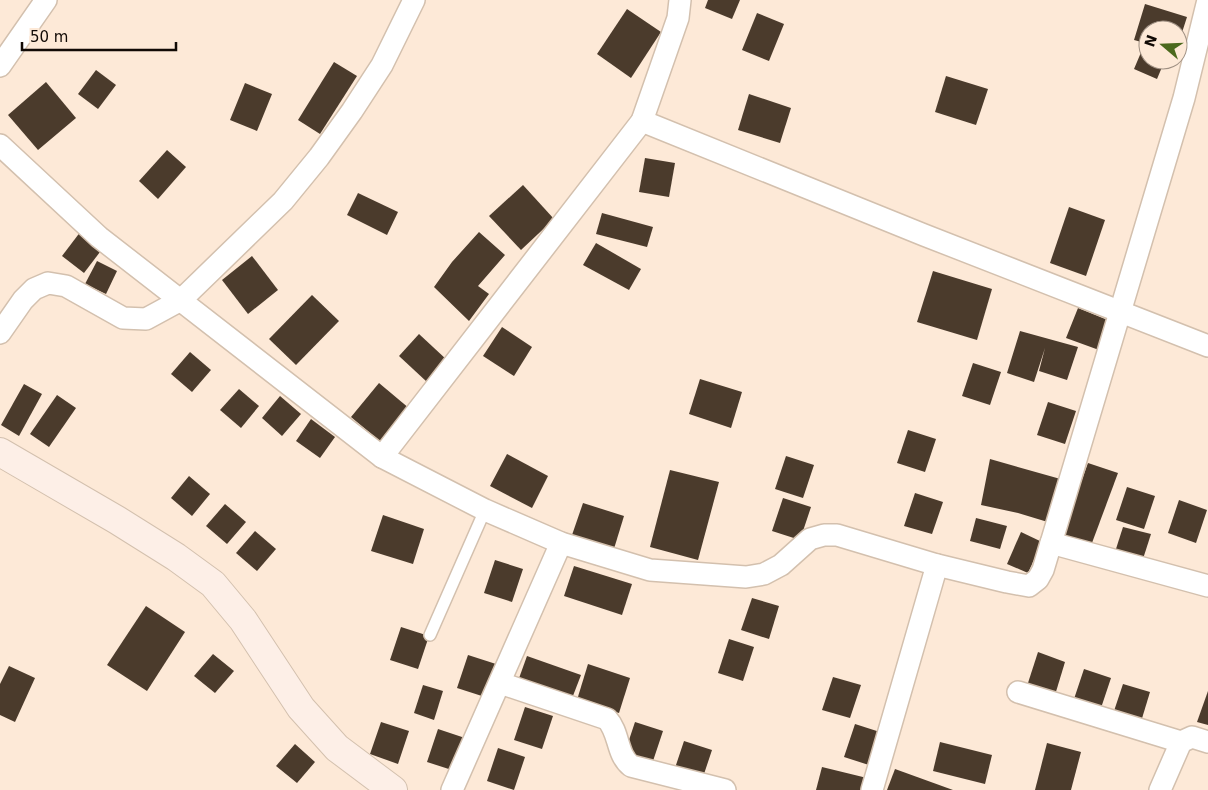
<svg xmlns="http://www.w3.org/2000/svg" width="1208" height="790" viewBox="0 0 1208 790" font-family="'DejaVu Sans',sans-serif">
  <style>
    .building { fill: #4b3b2c }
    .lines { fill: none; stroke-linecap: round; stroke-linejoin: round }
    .lane-casing { stroke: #d3c0ae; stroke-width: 14 }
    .street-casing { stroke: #d3c0ae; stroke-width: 24 }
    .secondary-casing { stroke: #d3c0ae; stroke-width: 30 }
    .lane { stroke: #fff; stroke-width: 11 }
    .street { stroke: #fff; stroke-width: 21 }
    .secondary { stroke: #fdefe7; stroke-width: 28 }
  </style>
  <rect width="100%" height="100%" fill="#fde9d7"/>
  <g class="building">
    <polygon points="708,0 740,0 732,19 705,8"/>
    <polygon points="1145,4 1187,17 1178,45 1178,30 1148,30 1148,60 1165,60 1157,79 1134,69 1145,43 1134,40"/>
    <polygon points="627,9 661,32 631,78 597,54"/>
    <polygon points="757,13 784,24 769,61 742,50"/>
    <polygon points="334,62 357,76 320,134 298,120"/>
    <polygon points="96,70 116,85 98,109 78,94"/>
    <polygon points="946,76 988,89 976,125 935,112"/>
    <polygon points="46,82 76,118 38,150 8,115"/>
    <polygon points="245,83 272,94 257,131 230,120"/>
    <polygon points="749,94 791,108 780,143 738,130"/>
    <polygon points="167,150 186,167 158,199 139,181"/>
    <polygon points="645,158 675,163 669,197 639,192"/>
    <polygon points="523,185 554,219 521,250 489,216"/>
    <polygon points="358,193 398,212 387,235 347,215"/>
    <polygon points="1069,207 1105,220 1086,276 1050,263"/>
    <polygon points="602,213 653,227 647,247 596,234"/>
    <polygon points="81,231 103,248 84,273 62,256"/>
    <polygon points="479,232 505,255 478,286 489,294 469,321 434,287 452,262"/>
    <polygon points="596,243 641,269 629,290 583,265"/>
    <polygon points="252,256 278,290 248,314 222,280"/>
    <polygon points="97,261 117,271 106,294 85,284"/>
    <polygon points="933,271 992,289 977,340 917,322"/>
    <polygon points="312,295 339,321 296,365 269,339"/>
    <polygon points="1078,308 1110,321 1099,350 1066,338"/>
    <polygon points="502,327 532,347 514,376 483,356"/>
    <polygon points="1020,331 1078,347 1067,380 1039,371 1045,348 1034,382 1007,373"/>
    <polygon points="419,334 447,360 427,382 399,356"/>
    <polygon points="190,352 211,370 192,392 171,374"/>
    <polygon points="973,363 1001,372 990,405 962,396"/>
    <polygon points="700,379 742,392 731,428 689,414"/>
    <polygon points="379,383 410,409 382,443 351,417"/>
    <polygon points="24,384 42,394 19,436 1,425"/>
    <polygon points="239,389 259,406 241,428 220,410"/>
    <polygon points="57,395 76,408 49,447 30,434"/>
    <polygon points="280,396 301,414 282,436 262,418"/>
    <polygon points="1048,402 1076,411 1065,444 1037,435"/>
    <polygon points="311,419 335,437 320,458 296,441"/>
    <polygon points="908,430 936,439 925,472 897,463"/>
    <polygon points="507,454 548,476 532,508 490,486"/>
    <polygon points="786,456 814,465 803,498 775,489"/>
    <polygon points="990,459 1064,480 1051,523 1018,513 981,505"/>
    <polygon points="1088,463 1118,473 1089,551 1062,542 1071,510"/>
    <polygon points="670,470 719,482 698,560 650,547"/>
    <polygon points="189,476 210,494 192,516 171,498"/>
    <polygon points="1127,487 1155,496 1144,529 1116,520"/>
    <polygon points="915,493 943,502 932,534 904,526"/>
    <polygon points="783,498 811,507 800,540 772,531"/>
    <polygon points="1179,500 1207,510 1196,543 1168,533"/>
    <polygon points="583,503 624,516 613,552 571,538"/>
    <polygon points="225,504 246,522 227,544 206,526"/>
    <polygon points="383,515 424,529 413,564 371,551"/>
    <polygon points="976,518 1007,526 1000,549 970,541"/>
    <polygon points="1123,527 1151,534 1142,562 1115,552"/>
    <polygon points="255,531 276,549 257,571 236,553"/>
    <polygon points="1021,532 1042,542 1028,573 1007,564"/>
    <polygon points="495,560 523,569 512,602 484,593"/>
    <polygon points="574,566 632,584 622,615 564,596"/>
    <polygon points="752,598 779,606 769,639 741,630"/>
    <polygon points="146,606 185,632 147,691 107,665"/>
    <polygon points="401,627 429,636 418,669 390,660"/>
    <polygon points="729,639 754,647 743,681 718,673"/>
    <polygon points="1038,652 1065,662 1055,695 1027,686"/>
    <polygon points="213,654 234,671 215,693 194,676"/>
    <polygon points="468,655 496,664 485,697 457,688"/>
    <polygon points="527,656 581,675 571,701 518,681"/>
    <polygon points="588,664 630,678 619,713 577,700"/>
    <polygon points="9,666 35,678 15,722 0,715 0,684"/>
    <polygon points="1084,669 1111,678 1100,711 1073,702"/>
    <polygon points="833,677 861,685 850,718 822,710"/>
    <polygon points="1123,684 1150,692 1140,725 1112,717"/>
    <polygon points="423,685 443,691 434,720 414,713"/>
    <polygon points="1208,691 1208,725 1197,722"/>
    <polygon points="525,707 553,716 542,749 514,740"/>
    <polygon points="381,722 409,731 398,764 370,754"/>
    <polygon points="635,722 663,731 652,764 624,755"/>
    <polygon points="855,724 883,733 872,766 844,757"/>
    <polygon points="438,729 465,738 455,771 427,762"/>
    <polygon points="684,741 712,750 701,783 673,774"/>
    <polygon points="940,742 992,755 985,784 933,771"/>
    <polygon points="1047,743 1081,752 1071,790 1035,790"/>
    <polygon points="295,744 315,762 297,783 276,766"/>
    <polygon points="498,748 525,757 514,790 487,781"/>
    <polygon points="822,767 867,778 864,790 816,790"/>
    <polygon points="895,769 953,790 887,790"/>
  </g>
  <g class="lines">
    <g class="lane-casing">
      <polyline id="lane" points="430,635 485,510"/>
    </g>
    <g class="street-casing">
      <g id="street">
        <polyline points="0,66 46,0"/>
        <polyline points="642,121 924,235 1208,346"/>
        <polyline points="0,145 99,237 382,457 485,510 561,543 650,570 746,577 764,574 781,565 810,539 824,535 837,535 937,565"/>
        <polyline points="0,333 23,300 34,289 48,283 66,286 123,318 146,319 181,300 283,201 319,157 352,111 382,65 414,0"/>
        <polyline points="382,457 642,121 678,18 680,0"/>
        <polyline points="1051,543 1208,586"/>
        <path d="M500 683 607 719C620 733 616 754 631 766L725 790"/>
        <polyline points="1018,692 1181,742"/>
        <polyline points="452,790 561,543"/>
        <polyline points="872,790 937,565 1007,582 1029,586 1038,579 1043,570 1184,98 1208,0"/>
        <polyline points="1160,790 1181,742 1192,737 1208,742"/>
      </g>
    </g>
    <g class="secondary-casing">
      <polyline id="secondary" points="0,452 117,520 176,557 213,584 243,620 301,708 337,748 393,790"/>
    </g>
    <use href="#lane" class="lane"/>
    <use href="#street" class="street"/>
    <use href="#secondary" class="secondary"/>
  </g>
  <g transform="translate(1163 45) rotate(289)"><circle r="24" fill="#fde9d7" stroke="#9f9083"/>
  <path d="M0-4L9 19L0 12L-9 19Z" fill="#4b691d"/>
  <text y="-8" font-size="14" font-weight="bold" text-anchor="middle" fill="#110a05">N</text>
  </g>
  <path d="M22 42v8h154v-8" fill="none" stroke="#110a05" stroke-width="2.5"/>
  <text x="30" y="42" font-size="15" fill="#110a05" stroke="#fde9d7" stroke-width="4" paint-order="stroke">50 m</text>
</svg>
